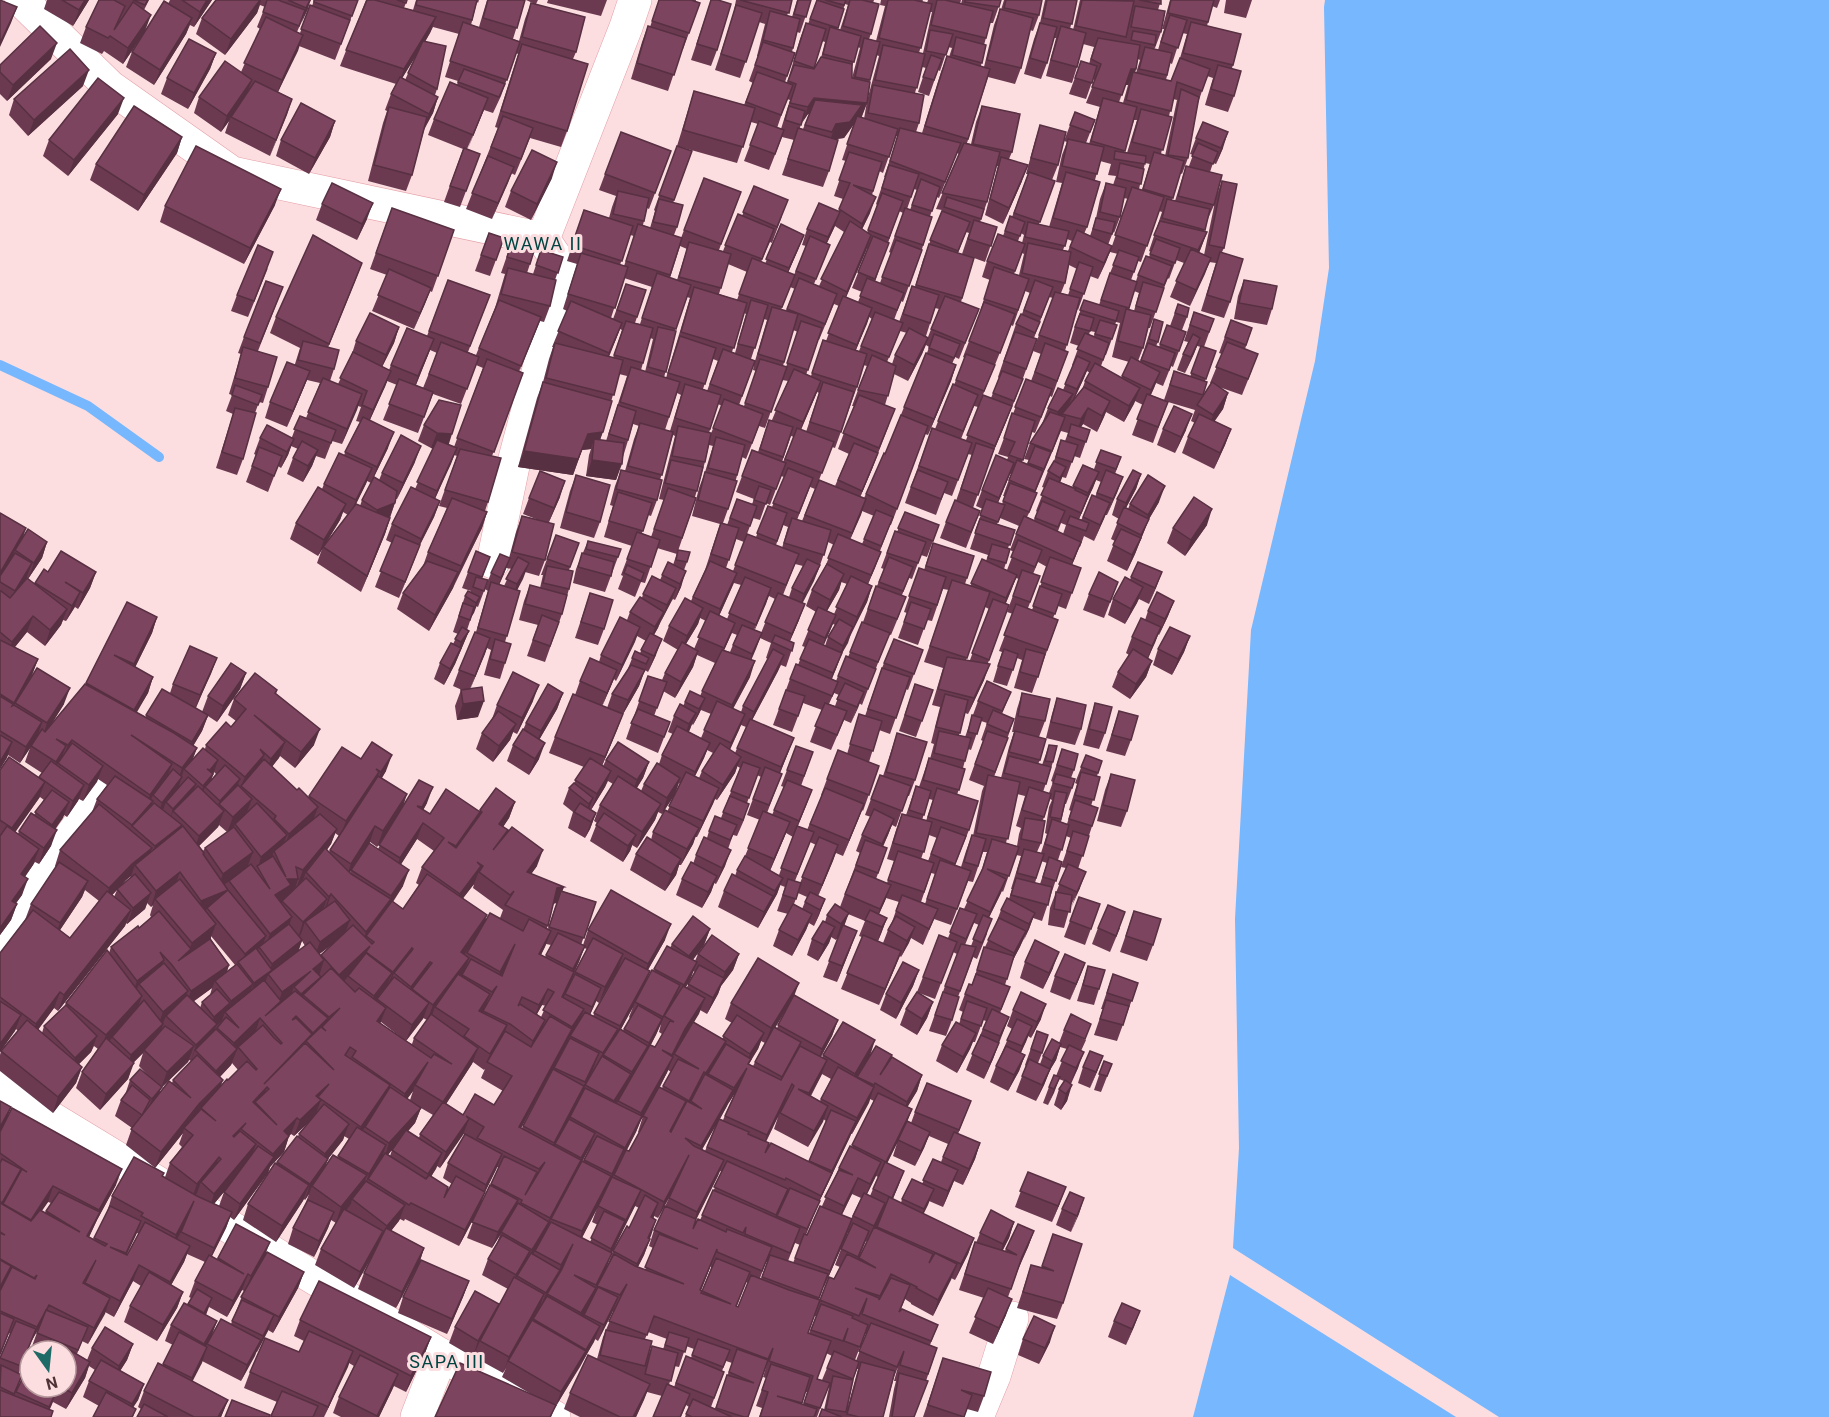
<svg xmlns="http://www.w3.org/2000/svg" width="1829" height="1417" viewBox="0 0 1829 1417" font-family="Roboto,sans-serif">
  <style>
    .water { fill: #76b7fd }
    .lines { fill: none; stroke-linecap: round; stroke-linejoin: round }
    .stream { stroke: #76b7fd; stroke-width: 10 }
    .minor-casing { stroke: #e59fa7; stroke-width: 34 }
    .minor { stroke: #fff; stroke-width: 33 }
    .wall { fill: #6b3a51; fill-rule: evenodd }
    .shaded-wall { fill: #573042 }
    .building { fill: #7c445e; stroke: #573042; stroke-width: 1.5; fill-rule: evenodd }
    .labels { text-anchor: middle; stroke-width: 6; stroke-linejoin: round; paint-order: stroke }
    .neighbourhood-label { font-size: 18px; letter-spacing: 1.5px; fill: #004442; stroke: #fcdee1 }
  </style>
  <rect width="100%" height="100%" fill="#fcdee1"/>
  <g class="water">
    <polygon points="1325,0 1829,0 1829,1417 1499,1417 1233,1248 1239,1148 1235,919 1251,630 1315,361 1329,268 1324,7"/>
    <polygon points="1230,1275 1456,1417 1193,1417"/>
  </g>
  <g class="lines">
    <polyline class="stream" points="0,365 88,406 159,457"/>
    <g class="minor-casing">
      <g id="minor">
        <polyline points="21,0 110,87 232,173 543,239 626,27 635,0"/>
        <polyline points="493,562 513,466 565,271 543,239"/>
        <polyline points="0,948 46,871 103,792"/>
        <polyline points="0,1087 441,1355 554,1417"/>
        <polyline points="417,1417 441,1355"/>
        <polyline points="977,1417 994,1376 1012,1318"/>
      </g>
    </g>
    <use href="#minor" class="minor"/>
  </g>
  <g class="wall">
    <polygon points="47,0 89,0 73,26 44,9"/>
    <polygon points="99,0 149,0 144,10 145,30 168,4 170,0 212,0 194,27 190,25 186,34 154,85 126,67 132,52 142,36 123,64 104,51 102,54 80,43 86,27"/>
    <polygon points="216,0 311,0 297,32 300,33 310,5 312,6 314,0 358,0 335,60 299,46 278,92 292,99 270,156 225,133 229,121 221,132 194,113 199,97 241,72 260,29 257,27 265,7 260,5 257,13 225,55 196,34 202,18"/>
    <path d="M366 0H407L404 8 413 10 416 0H479L478 3 477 2 471 25 479 27 487 0H525L513 39 519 41 525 19 531 3 535 4 526 0H538L536 4 576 52 573 59 567 131 561 147 530 138 515 175 511 173 492 219 466 209 498 128 495 127 518 54 516 53 501 96 493 113 484 110 467 149 480 154 460 207 444 202 463 149 428 135 434 119 457 85 458 81 445 77 459 34 433 27 430 33 425 42 437 89 435 95 438 97 433 113 424 130 412 175 406 191 368 181 383 123 387 111 385 110 391 94 396 84 340 66ZM417 54 405 80 402 78Z"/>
    <polygon points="548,0 607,0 601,16 547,3"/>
    <polygon points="659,0 696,0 689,33 683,49 682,49 668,91 631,79 642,42 648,26 650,27"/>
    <polygon points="711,0 717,50 711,66 691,60"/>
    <path d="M736 0H792L787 16 792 17 797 0H811L800 33 797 32 792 52 795 53 785 82 787 83 800 39 806 23 808 24 817 0 820 1V0H818H874L873 3 871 34 869 39 876 41 885 6 880 5 881 0H923L922 2 927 3 928 0H961L960 4H961L962 0H1001L993 23H990L984 45 981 66 984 67 994 25 1000 9 1001 10 1004 0H1042L1039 15 1033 31 1030 30 1021 68 1015 84 988 77 967 143 971 144 976 122 982 106 1012 152 1009 159 1022 181 1003 224 985 215 998 166H996L987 202 980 222 997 227 985 262 974 258 961 302 979 309 959 359 955 357 952 364 956 365 951 381 928 435 925 434 891 525H890L880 551 881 552 868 584 872 586 867 602 842 653 832 679 836 681 846 656 848 657 863 622 876 586H877L884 569 881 568 895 531 897 532 905 512 939 525 927 557 921 555 912 579 909 578 902 595 900 613 891 635 889 634 862 705 859 703 851 723 844 720 831 750 810 742 822 710 803 703 792 732 773 725 790 679 798 665 805 647 802 646 816 612 806 606 812 590 825 567 834 545 828 542 818 571 802 603 799 620 790 641 794 643 786 667 781 665 778 671 752 720 794 738 780 773 782 774 767 813 772 815 784 787 781 786 796 746 813 752 801 786 812 790 798 826 807 830 822 795H821L827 779 847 754 859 714 865 716 882 668 894 639 923 650 908 690 906 689 890 734 879 730 869 762 879 766 863 811 862 810 843 856 836 853 818 896 825 899 819 915 814 926 809 923 806 930 792 956 773 946 779 930 788 914 777 911 785 887 780 885 777 894 758 928 718 907 724 891 735 876 737 870 745 856 760 820 747 815 761 777 757 775 747 803 744 820 737 836 733 835 728 849 725 866 716 884 714 883 711 892 702 908 676 895 682 879 693 864 696 855 707 838 709 831 721 818 740 768 737 766 735 773 717 800 715 799 697 837H695L693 844 681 865H679L676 875 665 891 630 870 636 854 651 840 653 832 667 812 680 784 679 783 675 794 662 814 658 812 655 820 637 848 632 845 630 851 623 862 590 841 597 823 594 821 600 805 613 784 608 781 605 787 591 810 596 813 590 829 585 838 568 828 573 812 563 804 569 788 574 783 584 767 549 753 555 737 575 695 580 681 599 662 601 655 627 620 630 612 642 598 643 594 660 580 668 562 673 565 678 550 687 562 684 570 681 587 675 600 673 599 670 604 654 635 656 655 648 672 645 670 639 686 623 714 602 766H603L606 760 649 762 643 778 637 788 641 791 644 784 659 764 662 755 673 734 668 732 674 716 683 706 685 702 700 696 715 663 697 655 693 667 675 698 663 691 654 716 670 722 658 753 626 739 648 676 662 680 665 673 678 650 663 641 669 626 691 601 705 570 720 524 692 516 699 488 705 472 713 446 709 445 705 462 695 497 696 498 677 554 657 548 645 583 641 582 635 597 618 589 623 576 621 575 632 546 604 537 613 506 610 505 615 486 621 470 625 471 634 439 639 426 633 424 616 480 586 476 589 455 591 449 582 450 573 475 518 467 537 398 543 382 549 359 553 347H552L567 311 563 309 577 264 567 261 584 210 609 218 612 207 616 196 599 190 605 174 671 151 649 209 647 208 643 225 650 228 655 211 654 210 677 146 692 151 673 203 677 227 674 235 681 238 704 178 741 192 719 250 723 251 738 214 742 216 754 186 782 216 772 243 770 242 761 262 765 264 781 224 804 235 788 273 794 275 806 246 802 245 807 229 838 212 843 199 834 196 846 161 842 160 854 124 844 138 835 139 829 171 823 187 782 175 794 140 782 137 769 170 744 161 758 124 751 122 737 163 677 146 694 91 744 105 753 83 749 81 758 56H757L765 24 759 22 740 78 715 70 733 16ZM845 4 848 5 840 30 837 29ZM930 12H932L923 53H919ZM822 41 825 42 821 58 813 69ZM858 47 860 48 852 78V67ZM948 47 952 48 949 57 947 56 941 72 922 133 916 132 919 123 915 93 922 67 926 68 918 92 929 96 938 70 940 71ZM876 55 879 56 867 101 864 119 861 118 867 103 870 80ZM787 99 790 100 781 129 777 128ZM808 114H809L803 129 800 128 801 123ZM896 136H898L884 177H885L876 204 877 205 867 233 862 229 870 213 872 195 879 171 883 173ZM957 153 959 154 936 209 942 210 923 260 915 287 912 286 899 322 894 320 901 301 903 302 922 250V249L932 217 930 216 937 197 939 198ZM914 189 917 190 910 210 907 209ZM899 211 903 213 889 252 891 253 880 283 875 282 888 243ZM835 226 844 232 819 286 814 284 830 245 827 243ZM966 232 969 233 962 254 958 253ZM630 235 634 236 624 266 620 265ZM680 246 687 249 677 280 670 278ZM867 248H868L852 288 862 292 858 302 846 297ZM728 264 747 272 737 300 719 294ZM624 278 652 287 640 324 635 323 646 290 626 284 613 319 611 318ZM790 287 795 289 786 311 781 310ZM687 297 690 298 666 378H664L675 330ZM834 304 839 306 826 341 823 340 811 376 806 375 818 340H819ZM935 308 939 309 928 337 926 336ZM744 313 746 314 735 353 732 352ZM869 317 872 319 859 351 856 350ZM764 319 767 320 755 361 751 359ZM620 329 622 330 613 358 609 357ZM793 330 798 332 786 367 783 366ZM900 331 907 333 895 355 892 364 887 362ZM650 338 653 339 645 372 641 370ZM926 345 929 347 927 353H926L885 454 864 498 860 497 872 469 889 425 885 405 894 374 908 381 922 354ZM713 359 718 361 707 391 703 389ZM754 364 753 370 756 371 744 406 739 405ZM863 365 867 366 852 406H854L838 449 849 454 835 486 819 480 832 447 835 448 857 387ZM619 374 627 376 606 441 600 440ZM782 380 788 381 772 420H769L758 452 752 450 736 492 754 499 752 504 737 499 727 525 723 523 728 509 742 457 746 459 759 426 765 428ZM817 392 819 393 806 432 801 430ZM677 393 681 395 670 431 665 430ZM718 404 722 406 710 436 709 433ZM673 435 675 436 659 499 664 500 651 537 642 533 648 515 651 516 657 500 660 480ZM791 436 794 437 783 462H782ZM781 476 784 477 772 507 768 506 756 537 747 534 733 571 726 568 736 539 744 542 753 518 760 520 766 503 770 505ZM810 487 815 489 802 521 797 520ZM862 511 874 516 862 544 850 539ZM783 525 788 527 782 548 776 545ZM795 564 803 566 792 588 789 597 783 595ZM841 582 847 584 834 614 827 611 839 590ZM734 583 741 585 727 619 719 616ZM769 596 775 599 761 633 754 630ZM700 618 706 621 694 649 686 644 698 624ZM833 624 835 625 828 637 825 646 823 645ZM732 633 737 635 730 652 724 650ZM637 636 646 641 640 653 635 651 627 671 612 694 607 708 602 706 614 679 616 681ZM760 638 771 643 766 658 768 659 743 706 741 712 733 709 750 677 751 659ZM834 693 839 695 835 706 829 704ZM701 710 711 714 701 738 689 732 692 724 693 725ZM741 725 746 727 735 753 730 750ZM707 750 713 753 702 771 699 778 695 776 704 758ZM786 833 793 837 794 833 779 875 770 871ZM810 842 816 845 800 883 795 881ZM798 893 807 897 802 909 794 904Z"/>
    <path d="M1045 0H1077L1070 29 1073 30 1080 0H1161L1158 10 1161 32 1155 48 1154 49 1158 50 1164 29H1162L1170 0H1220L1217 8 1212 6 1207 26 1233 65 1232 68 1234 96 1228 112 1205 105 1213 78 1207 76 1198 103 1188 158 1182 174 1180 173 1172 200 1175 201 1186 166H1189L1193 155 1190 154 1196 138 1223 148 1216 164 1213 163 1210 172 1214 205 1207 221 1204 232H1207L1199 253 1204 255 1216 197 1222 181 1224 248 1222 252 1230 302 1224 318 1201 311 1216 263 1209 262 1190 306 1170 297 1184 263 1176 260 1169 279 1168 278 1164 288 1150 328H1148L1143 348 1138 361 1140 362 1154 319 1158 342 1156 346 1159 347 1167 325 1170 326 1178 304 1187 317 1182 330 1186 332 1173 367 1171 366 1163 386 1156 383 1151 395 1164 400 1174 371 1190 377 1201 347 1197 346 1185 373 1177 370 1183 354 1188 342 1184 341 1194 312 1214 319 1204 347 1216 351 1205 381 1207 382 1202 397 1211 384 1210 383 1222 354 1219 353 1231 320 1252 328 1245 349 1252 370 1242 395 1219 387 1228 393 1223 409 1214 421 1231 429 1225 445 1214 469 1182 453 1188 437 1195 423 1191 421 1195 410 1168 402 1153 443 1132 435 1143 405 1135 401 1124 422 1106 412 1097 432 1083 424 1081 427 1090 430 1080 458 1074 456 1066 478 1062 477 1060 482 1073 487 1083 465 1094 469 1101 450 1121 457 1115 474 1123 477 1107 515H1105L1094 541 1084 536 1080 547H1079L1072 565 1081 568 1066 609 1058 606 1053 618 1058 620 1032 693 1014 688 1022 660 1017 658 1007 686 993 682 1002 652 999 651 1013 614 1007 612 1019 579 1016 578 1006 603 1009 605 988 663 984 680 968 714 965 713 959 735 965 737 978 701 1011 692 1002 714 1014 719 994 777 1001 778 1009 747 1014 732H1012L1017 709 1022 693 1045 721 1039 737 1040 760 1038 764 1042 765 1049 745 1053 762 1043 792 1049 793 1053 782 1051 781 1062 749 1074 770 1071 778 1072 788 1066 804H1065L1061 822 1067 824 1071 811 1069 810 1077 784 1075 783 1086 755 1102 761 1097 776 1100 777 1091 806 1098 808 1078 869 1080 888 1070 907 1064 928 1048 925 1050 908 1053 900 1066 868 1061 867 1071 838 1066 836 1058 860 1062 862 1042 921 1033 918 1029 929 1012 962 1005 985 1010 987 1000 1013 1009 1017 993 1059 984 1079 966 1070 986 1021 983 1020 975 1042H973L970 1049 957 1073 936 1061 942 1045 959 1024 963 1012 959 1010 965 994 972 985 984 947H985L995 926 1001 910 1009 899 1012 889H1011L1021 856 1016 855 1003 892 1002 891 989 917 987 934 977 959 973 957 958 997 952 1020 946 1036 929 1031 945 986 957 954 953 952 935 999 919 993 933 1002 927 1018 917 1035 900 1025 906 1009 917 992 923 977 948 938 960 908 964 909 981 872 987 852H983L973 882 968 881 951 925 934 919 923 945 911 938 901 957 900 956 879 1005 841 989 862 937 859 936 865 921 848 914 844 926 851 947 837 982 823 977 839 936 836 940 831 937 829 943 818 961 807 955 812 939 825 922 827 915 840 907 860 853 856 851 862 835 871 817 865 815 880 775 883 776 897 733 915 780 909 796H907L896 827 892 825 883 847 887 848 876 879 887 883 894 861 887 859 896 830 902 814 906 815 916 786 919 787 929 758 930 759 934 744 931 743 940 707 932 705 943 668 924 662 949 590 943 589 932 621 927 620 918 645 898 638 907 613 904 612 919 568 924 570 933 543 974 556 965 584 970 586 986 561 988 555 970 549 976 531H975L983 509 976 506 982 490 1007 460 1008 457 998 454 1026 379 1031 381 1041 354 1033 351 1053 298 1049 297 1034 338 1037 339 1017 395 989 462 973 508 980 511 966 548 940 538 946 522 956 501 972 455 968 454 952 496 944 493 936 515 905 503 932 428 935 429 953 384 954 385 965 358 963 357 979 315 990 280 982 277 987 261 1003 236 1010 216 1012 217 1028 174H1026L1035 141 1040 125 1058 165 1052 180 1055 181 1039 224 1049 227 1062 183 1056 182 1062 155 1067 142 1064 141 1075 112 1095 120 1086 143 1089 144 1100 107 1086 103 1095 80 1093 79 1086 99 1069 94 1081 61 1089 64 1094 47 1083 44 1077 67 1072 83 1046 76 1056 38H1054L1047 63 1041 79 1024 74 1034 39 1040 23ZM1182 33 1187 34 1180 58 1171 81 1166 80 1170 63 1172 64ZM1138 59 1140 60 1136 73H1135ZM1125 85H1128L1123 103 1119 102ZM1173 99 1177 100 1165 156 1161 154 1169 116ZM1134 120H1137L1127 153H1124ZM1100 161 1111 164 1108 175 1116 176 1113 185 1106 183 1100 199 1096 218 1090 236 1084 234 1087 227 1095 180ZM1145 163 1150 164 1142 190 1139 189ZM1124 198 1128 199 1112 246 1108 245 1113 232 1114 233 1120 217ZM1159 211 1162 212 1149 251 1151 252 1149 257 1138 275 1136 281 1131 280 1138 261 1141 262ZM1021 233 1024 235 1022 243 1018 241ZM1067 239 1072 241 1068 251 1063 250ZM1110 252 1118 254 1110 273 1099 305 1084 300 1075 326 1070 343 1079 346 1072 365 1073 366 1063 390 1048 408 1042 424 1030 443 1024 459 1029 460 1027 464 1022 462 1032 432 1035 433 1050 396 1052 397 1062 368 1065 351 1077 309 1078 310 1090 276 1098 279ZM1022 253 1024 254 1019 275 1014 274ZM1069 265 1077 269 1068 295 1061 293 1065 283ZM1025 291 1030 293 1022 314 1016 324 998 377 999 378 991 398 983 395 966 440 961 439 974 406 978 407 1011 325 1013 326ZM1134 291 1139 293 1134 311 1129 309ZM1116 322 1120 323 1112 357 1129 362 1121 378 1101 366 1105 355H1106L1117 325H1115ZM1090 331 1095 332 1094 336 1089 335ZM1087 371 1090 373 1085 381 1082 390 1074 400ZM1061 431 1068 433 1065 441 1061 440 1054 461 1048 471 1042 487 1045 488 1036 511 1037 512 1034 520 1027 517 1031 509 1035 493ZM1010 474H1011L1003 496H1005L1002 504 998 503ZM1096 480 1101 482 1095 497 1081 520 1079 519ZM1000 518 1019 526 1010 550 1008 548 1015 530 997 524ZM1061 523 1066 525 1063 534 1058 531ZM1010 550 1014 552 1007 570 1004 569ZM1038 562 1047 567 1032 610 1028 608 1040 576 1033 574ZM985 607 989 609 970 660H966ZM981 721 987 723 981 740 983 741 969 780 984 786 982 791 973 836 972 835 966 851 961 867 955 865 969 830 957 795 965 769 963 768 968 749 971 750ZM1017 794 1025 796 1016 826 1021 828 1019 834 1017 846 1006 843ZM929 799 933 800 926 821 922 820ZM1050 799 1052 800 1049 807 1045 833 1047 834 1041 853 1037 852 1041 843 1043 820ZM929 835 937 838 928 861 921 859ZM1041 861 1047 863 1040 884 1035 883ZM931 873 935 874 925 904 921 902ZM886 898 899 902 892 922 888 930 883 943 878 941 887 918 879 914ZM974 923 979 925 971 946 965 945Z"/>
    <polygon points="1226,0 1252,0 1246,18 1224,13"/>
    <polygon points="216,53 210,69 188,109 161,94 167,78"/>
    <polygon points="51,59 7,101 0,94 0,65"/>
    <polygon points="83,86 28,136 9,115 14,99"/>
    <polygon points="118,114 68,176 43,156 49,140"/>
    <polygon points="335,121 330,137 309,174 276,156 281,140"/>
    <polygon points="182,137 177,153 138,211 90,180 96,164"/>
    <polygon points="552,178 531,220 505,207 511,191"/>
    <polygon points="322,204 367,219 357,240 316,220"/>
    <polygon points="275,205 244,264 160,222 165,206"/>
    <polygon points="392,208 454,230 432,292 430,291 414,329 372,311 387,275 370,269"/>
    <polygon points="489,233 504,238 490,276 475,271"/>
    <path d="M511 244 530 264 527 273 533 274 541 250 563 257 555 280 550 306 544 322 540 321 519 371 523 373 492 456 488 502 485 511 487 512 482 528 453 588 429 631 397 609 403 593 423 566 428 552 447 508 439 506 457 456 454 455 435 499 440 501 434 517 420 545 399 598 375 587 392 543 386 540 392 524 415 489 433 449 431 448 418 441 424 425 439 400 449 445 454 447 483 368 476 365 461 404 433 394 418 433 383 420 397 385 387 381 370 420 388 448 371 483 367 481 355 506H360L362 500 379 480 382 473 415 462 397 499H396L385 534 361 592 317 563 322 549 318 556 290 539 296 523 322 489 324 484 344 455 360 422 356 421 361 407 358 406 342 444 332 441 325 459 316 456 312 466 303 482 287 474 293 458 298 449 291 446 288 455 281 468 278 466 268 492 246 482 256 455 254 454 260 438 292 437 300 416 306 418 320 383 307 380 287 427 265 418 270 402 295 364 300 348 270 333 276 317 362 263 328 347 334 369 330 381 338 384 351 357 356 341 399 327 394 343 382 367 389 370 391 365 427 336 448 280 490 295 468 352 476 355 495 308 505 274 501 273ZM430 350 437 353 423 388 416 385ZM343 512 348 515 326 543 340 520Z"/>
    <polygon points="268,268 248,317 231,311 237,295"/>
    <polygon points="1244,280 1272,309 1267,325 1234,319 1238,296"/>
    <polygon points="283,287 258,351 268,387 263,403 259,402 255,413 243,459 237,475 216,468 233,414 226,411 232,395 229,394 241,354 238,353 244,337"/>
    <polygon points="1163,429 1186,430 1175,453 1157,445"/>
    <polygon points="1141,474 1136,489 1126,508 1128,509 1130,504 1159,502 1149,519 1135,554 1127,571 1107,561 1115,541 1111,539 1119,519 1112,515 1117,499"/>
    <polygon points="576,475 600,522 594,538 560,528 570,491"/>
    <path d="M560 497 549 522 545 560 539 576 525 572 517 590 520 591 505 642V663L500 679 484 675 491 650 487 648 470 689 478 717 457 720 455 706 461 690H462L453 686 459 670 476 632 488 591 485 589 491 573 509 558 516 532 522 516 536 519 523 514 529 498ZM507 565 506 568 512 569 504 586 499 585Z"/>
    <path d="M0 513 23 537 47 542 42 558 28 579 35 584 44 569 48 572H96L90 588 78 609 75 607 66 621 63 620 61 625 45 646 27 632 15 647 38 659 32 675 26 686 64 704 51 725 86 685 127 602 157 617 152 633 135 667 153 677 148 693 136 712 146 717V715L170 693 173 684 217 658 196 708 202 712 208 696 246 673 240 689 217 722 208 716 202 731 193 746 197 748 192 760 205 749 206 745 231 727 236 721 228 715 234 699 277 690 276 694 314 745 295 768 280 756 272 767 297 790 309 798V796L361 759 386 771 382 778 403 806 427 803 423 810 430 814 480 812V810L515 802 509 818 503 827 506 834 537 866 531 874 564 887 562 891 596 902 581 945H583L588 930 665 940 648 970 650 971 646 981 654 971 667 946 670 948 672 944 710 929 704 945 693 960 695 961 698 954H739L733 970 721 986 718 994 707 1014 700 1010 694 1022 722 1039 732 1023 725 1019 731 1003 794 995 838 1020 832 1036 821 1057 822 1058 823 1055 870 1056 890 1060 922 1075 917 1091 907 1107 912 1109 907 1121 911 1123 915 1112 971 1101 958 1134 980 1143 975 1159 963 1185 954 1181 943 1207 929 1201 923 1214 974 1238 968 1254 955 1280 951 1278 933 1316 911 1304V1303L905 1299 900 1311 938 1325 930 1345 937 1348 914 1417H889L894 1389 896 1381H894L898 1367 894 1377 883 1417H845V1416V1417H819L824 1410 829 1387H828L817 1417H759L762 1408 756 1406 766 1378 763 1377 767 1364 748 1417H685L689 1407 686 1405 681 1417 662 1396 647 1392 636 1417H580L564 1409 570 1393 597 1359 603 1337 614 1311H613L598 1341 595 1339 580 1367 555 1407 551 1417H435L536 1397 502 1377 506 1368 503 1373 474 1357 476 1350 473 1357 449 1343 455 1327 497 1308 508 1289 482 1275 488 1259 497 1243 500 1235 492 1248 467 1238 476 1214 459 1246 405 1219 404 1221 400 1219 391 1231 424 1248 419 1264 396 1308 358 1289 364 1273 372 1257 354 1288 315 1265 321 1249 336 1223 331 1220 328 1228 314 1257 288 1244 293 1228 306 1202 309 1194 305 1200 304 1199 276 1242 243 1220 248 1204 277 1162 310 1121 294 1136 291 1134 289 1136 284 1152 270 1167 268 1173 234 1220 230 1217 226 1228 212 1256 217 1259 236 1224 266 1252 304 1272 298 1288 273 1333 268 1330 257 1352H256L241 1381 202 1361 192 1381 228 1400 221 1417H137L141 1409 138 1407 144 1391 162 1366 173 1345 165 1341 171 1325 187 1305 191 1298 189 1297 195 1281 205 1262 187 1254 184 1262 171 1285 183 1292 177 1308 157 1341 124 1322 130 1306 141 1286 133 1281 114 1317 105 1312 88 1344 82 1341 77 1354 87 1360 92 1348 133 1344 127 1360 120 1371 144 1384 138 1400 133 1407 136 1409 133 1417H93L99 1406 83 1397 89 1381 95 1370 89 1366 85 1378 66 1409 53 1402 50 1409 0 1417V1358L10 1334 9 1333 0 1356V1101L11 1107 7 1118 116 1185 97 1220 89 1237 94 1240 107 1212 112 1196 154 1167 126 1145 132 1128 115 1116 121 1100 125 1095 130 1080 150 1078 139 1066 143 1053 133 1063 128 1079 100 1110 76 1088 82 1072 98 1049 94 1046 91 1052 79 1064 82 1067 76 1083 53 1113 0 1071V1055L1 1051 18 1031 16 1029 0 1052V953L25 920 31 904 56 867 55 866 60 850 92 812 97 799 107 785 98 779 83 801 79 799 67 817 64 815 55 829 51 846 39 864 35 862 25 877 22 895 16 903 17 904 11 920 0 935V770L39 778 42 773 25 762 30 748 20 763 8 755 0 769ZM214 772 216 774 211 780ZM40 797 44 800 34 815 19 831 18 834 15 832ZM219 825 227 832 205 848 203 851 199 846 218 827ZM335 833 339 836 329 852 327 850 331 844ZM386 834 378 849 351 870 350 873H349L370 842 377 847ZM417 839 434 851 422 867 416 883 419 885 403 909 393 902 403 886 401 864ZM131 876 130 878 119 888 126 880ZM474 884 473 888 503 910 500 918 486 919 463 898ZM85 890 99 901 70 938 60 930 82 897ZM117 890 114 897 112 895ZM147 903 151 907 153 905 150 915 151 917 139 928 111 947 109 953 66 1003 65 1006 44 1026 42 1033 38 1030 54 1008 58 1011 125 926 126 923 127 924 145 909ZM557 903 555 907 548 929 547 928 553 904ZM211 936 235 965 227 972 229 965 211 939ZM302 941 305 946 298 951ZM335 942 321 956 319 954ZM546 944 551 945 545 957 541 955ZM584 948 587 949 575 972 570 985ZM619 967 593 1016 590 1015 596 1001 599 1003ZM693 971 695 972 687 987H686ZM212 988 210 995 202 1002 200 1008 193 1002ZM542 1005 546 1006 541 1017 537 1014ZM633 1007 629 1017 630 1018 623 1031 621 1029ZM787 1008 777 1028 775 1027ZM423 1018 427 1020 414 1038 412 1044 406 1041ZM381 1022 403 1039 380 1023ZM661 1024 659 1032 662 1034 655 1047 651 1045ZM761 1041 765 1043 753 1066 749 1064 758 1049ZM189 1060 191 1061V1060V1062L173 1080 172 1083 159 1093 161 1088 188 1062ZM473 1062 484 1070 485 1069 481 1078 503 1091 494 1105 463 1115 446 1104ZM232 1063 238 1070 220 1087 223 1080 220 1077 231 1065ZM553 1070 522 1128H521ZM668 1070 671 1072 662 1088 660 1087ZM822 1074 831 1079 820 1101 811 1096ZM413 1091 410 1100 407 1099ZM735 1093 723 1120 720 1119 728 1104ZM870 1099 874 1101 852 1147 839 1168 822 1206 807 1235H806L819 1202 851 1134H852ZM650 1104 643 1116 638 1132 639 1133 629 1151 627 1150 636 1132 641 1120ZM421 1108 433 1115 420 1134 419 1138 408 1131 415 1123ZM778 1117 774 1129 808 1147 823 1119 826 1121 809 1162 767 1151 766 1142ZM716 1125 705 1151 702 1149ZM183 1133 179 1144 182 1147 170 1163 165 1177 163 1176 164 1173 155 1168ZM463 1134 465 1135 448 1163 443 1178 452 1184 445 1196 431 1177 437 1166 440 1168ZM344 1136 349 1139 338 1158 325 1167 328 1159 343 1140ZM929 1136 948 1144 941 1162 933 1159 922 1184 902 1199 901 1203 893 1199 904 1171 887 1163 897 1143 893 1156 915 1166 924 1148ZM396 1145 392 1150 390 1156 388 1155ZM590 1147 583 1161H582ZM497 1167 499 1168 480 1206 485 1192ZM720 1171 722 1172 700 1220 693 1229 696 1219ZM876 1176 878 1177 870 1196 867 1194ZM228 1187 224 1192 219 1206 214 1204ZM852 1194 861 1198 851 1219 842 1215ZM669 1198 654 1230 649 1246 653 1248 645 1270 638 1267 644 1255 650 1239 649 1238 654 1216 658 1218ZM48 1202 51 1203 45 1213 41 1211ZM635 1206 639 1208 629 1228 613 1251 606 1269 611 1253ZM597 1208 592 1222 598 1225 590 1242 582 1238ZM848 1232H849L841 1249 835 1265 840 1267 834 1279 820 1300 819 1299 823 1287H824ZM137 1233 139 1234 127 1255H126ZM866 1241H867L858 1259ZM795 1243 800 1245 793 1263 788 1261ZM766 1262H767L761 1279 760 1278ZM711 1265V1268L702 1291H701ZM746 1282 748 1283 738 1307 737 1306ZM242 1290 244 1291 231 1324 211 1337 217 1321 206 1315 209 1307 227 1317ZM814 1316H816L809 1333H808ZM39 1327 31 1349 37 1351H66V1387H30L17 1391 22 1375 19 1373 31 1342ZM648 1332 667 1339 663 1349 652 1346 646 1360 645 1339ZM865 1334H866L856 1361 855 1360ZM686 1346 694 1349 691 1358 686 1356 674 1387 669 1385 674 1366 679 1367ZM826 1353 832 1356 822 1380 817 1379ZM726 1361 732 1363 715 1409 711 1407 724 1372 722 1371ZM857 1369H858L848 1406 853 1380ZM805 1392H807L803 1405 801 1404Z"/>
    <polygon points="1207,525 1185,556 1167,543 1173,528"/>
    <polygon points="556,535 579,543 569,570 569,589 562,614 545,662 527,656 538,625 519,620 524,601 530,585 540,588 543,575 541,575"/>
    <polygon points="588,541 618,557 605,592 573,583 576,569"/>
    <polygon points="476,551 490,557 482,578 484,591 478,607 476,606 471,618 467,630 469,631 455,664 444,685 434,679 440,663 453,644 458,634 453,632 465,596 471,591 462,588"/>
    <polygon points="1162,572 1149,604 1139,599 1125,624 1108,615 1113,599 1130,580 1131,577"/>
    <polygon points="1118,582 1104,618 1083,610 1089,594"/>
    <polygon points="590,593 604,629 598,645 575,638"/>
    <polygon points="1174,601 1168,616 1159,635 1158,634 1148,659 1152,661 1146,677 1130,699 1112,687 1118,672 1129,655 1126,653 1132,637 1145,620 1148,611"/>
    <polygon points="1190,636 1184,652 1172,675 1153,665 1158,649"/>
    <polygon points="915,684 933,690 916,737 899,731"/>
    <polygon points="563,693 557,709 539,740 539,759 529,775 507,761 513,745 523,730 526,723"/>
    <polygon points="1057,698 1081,729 1075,745 1046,738 1052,714"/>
    <polygon points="533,701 517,734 513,732 510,740 493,762 476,749 482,733 492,719 497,705"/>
    <polygon points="1095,703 1105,733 1099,749 1083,745 1090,719"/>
    <polygon points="1119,711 1131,740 1125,756 1106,751"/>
    <polygon points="1111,774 1127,811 1121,827 1097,821 1105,790"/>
    <polygon points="1079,897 1100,904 1085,945 1064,937"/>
    <polygon points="1134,911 1153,945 1147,961 1120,952"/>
    <polygon points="1098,928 1120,928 1110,952 1092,944"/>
    <polygon points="1025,962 1053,968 1043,989 1020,978"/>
    <polygon points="1085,963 1070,1000 1050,992 1055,976"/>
    <polygon points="1088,966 1099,989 1094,1005 1077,1001"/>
    <polygon points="919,970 913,986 896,1019 880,1010 886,994"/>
    <polygon points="1113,974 1138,983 1117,1041 1094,1035 1103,1009 1101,1009"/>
    <polygon points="1013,1010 1041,1019 1031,1038 1028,1036 1021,1053 1025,1055 1019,1071 1008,1091 990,1082 996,1066 1001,1055 1012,1029 1007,1026"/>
    <polygon points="1064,1030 1086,1040 1081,1051 1078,1068 1071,1084 1067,1101 1061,1110 1054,1105 1059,1089 1064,1081 1059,1079 1048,1105 1043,1103 1049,1087 1056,1076 1067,1049 1060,1047 1056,1060 1050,1070 1044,1085 1036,1101 1016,1092 1026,1066 1025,1065 1037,1031 1042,1053 1038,1063 1040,1064 1043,1056 1059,1043"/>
    <polygon points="1103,1056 1090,1088 1078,1083 1083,1067"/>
    <polygon points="1104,1061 1112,1064 1101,1092 1094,1090"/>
    <polygon points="1028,1172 1060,1203 1052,1222 1015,1207"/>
    <polygon points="1084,1198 1071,1232 1056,1225 1062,1209"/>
    <polygon points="1014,1222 1009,1238 1002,1251 1005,1251 1018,1224 1034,1231 1028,1247 1018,1270 1008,1297 1006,1315 993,1344 969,1333 984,1298 959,1290 975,1242 976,1243 980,1233"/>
    <polygon points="1053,1234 1063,1303 1057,1319 1017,1308 1031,1265 1042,1268"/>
    <polygon points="469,1281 463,1297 447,1334 398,1313 403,1297"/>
    <polygon points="1140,1311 1126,1345 1108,1337 1114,1321"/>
    <polygon points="300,1320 431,1337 425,1353 406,1392 394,1386 379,1417 341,1417 333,1413 339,1397 354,1366 349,1363 324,1417 270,1417 277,1402 244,1388 250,1372 299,1352 304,1341 294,1336"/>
    <polygon points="1023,1339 1050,1342 1039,1364 1018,1355"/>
    <polygon points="943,1358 984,1396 978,1412 967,1409 964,1417 923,1417"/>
  </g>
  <g class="shaded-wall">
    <polygon points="85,0 89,0 73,26 79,10"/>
    <polygon points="207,0 212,0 194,27 200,12"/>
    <polygon points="260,0 261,0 257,13 225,55 231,39"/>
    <polygon points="310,0 308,9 301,24 306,8"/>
    <polygon points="17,7 11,23 0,47 0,43"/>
    <polygon points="151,15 145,31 123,64 128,48"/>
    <polygon points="436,17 430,33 398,85 404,69"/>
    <polygon points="192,18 186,34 154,85 160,70"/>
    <polygon points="303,35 298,51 276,96 282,80"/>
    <polygon points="57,43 51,59 7,101 13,85"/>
    <polygon points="216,53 210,69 188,109 194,93"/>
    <polygon points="1131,69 1136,69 1130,85 1133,72 1128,85 1125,85 1116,111"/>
    <polygon points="89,70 83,86 28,136 34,120"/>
    <polygon points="252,80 246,96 231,117 229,121 221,132 227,116"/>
    <polygon points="438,97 433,113 423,130 429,114"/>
    <polygon points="124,98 118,114 68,176 74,160"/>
    <polygon points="488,98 482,114 467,151 473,135"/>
    <polygon points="814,98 867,103 861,119 854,124 844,138 830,140 827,148 836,124 852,118 808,114 802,123 808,107"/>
    <polygon points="292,99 287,115 270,156 276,140"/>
    <polygon points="335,121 330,137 309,174 315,158"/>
    <polygon points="1228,132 1223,148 1216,164 1221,148"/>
    <polygon points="182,137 177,153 138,211 144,195"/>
    <polygon points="557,162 552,178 531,220 537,204"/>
    <polygon points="1028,165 1022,181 1003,224 1009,208"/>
    <polygon points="514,167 508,183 492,219 498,203"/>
    <polygon points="281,189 275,205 244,264 250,248"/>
    <polygon points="876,197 870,213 857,240 862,224"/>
    <polygon points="373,203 367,219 357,240 362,224"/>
    <polygon points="840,212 834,228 822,253 828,237"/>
    <polygon points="1207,232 1201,248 1193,266 1198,250"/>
    <polygon points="804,235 798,250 783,284 789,268"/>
    <polygon points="871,235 866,251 842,307 847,292"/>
    <polygon points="1112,246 1106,262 1098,279 1104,263"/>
    <polygon points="1211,258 1205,274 1190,306 1196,290"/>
    <polygon points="362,263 356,279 323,360 329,344"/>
    <polygon points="431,288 425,304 414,329 420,313"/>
    <polygon points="872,308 867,324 851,361 857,345"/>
    <polygon points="541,317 535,333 515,382 521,366"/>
    <polygon points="622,323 616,339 603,369 609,353"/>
    <polygon points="399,327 394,343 380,371 386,355"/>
    <polygon points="928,338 922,354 908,381 914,365"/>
    <polygon points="1200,338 1194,354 1185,373 1191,357"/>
    <polygon points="434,339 428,355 413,392 418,376"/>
    <polygon points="1090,362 1084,378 1071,405 1077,389"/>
    <polygon points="956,365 951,381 928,435 934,419"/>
    <polygon points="310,371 304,387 287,427 293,411"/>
    <polygon points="391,371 385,387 367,426 373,410"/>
    <polygon points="1160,372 1154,388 1145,406 1151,390"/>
    <polygon points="821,381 815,397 797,438 803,422"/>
    <polygon points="1140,388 1134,404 1124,422 1129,406"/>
    <polygon points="1228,393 1223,409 1208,431 1213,415"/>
    <polygon points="362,394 357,410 342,444 347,429"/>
    <polygon points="1073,394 1067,410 1062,414 1060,418 1052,428 1058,412"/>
    <polygon points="1110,401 1104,417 1097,432 1102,416"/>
    <polygon points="1012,406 1006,422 989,462 995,446"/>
    <polygon points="1088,408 1083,424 1076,435 1081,419"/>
    <polygon points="1192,414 1186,430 1175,453 1181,437"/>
    <polygon points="1231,429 1225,445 1214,469 1220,453"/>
    <polygon points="394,432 388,448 371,483 377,467"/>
    <polygon points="603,432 597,448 594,439 591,449 582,450 573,475 518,467 524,451 588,434"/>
    <polygon points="437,433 452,434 447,450 431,448"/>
    <polygon points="294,439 288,455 281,468 287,452"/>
    <polygon points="421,446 415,462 397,499 403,483"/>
    <polygon points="457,448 451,464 431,507 437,491"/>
    <polygon points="318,450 312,466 303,482 308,466"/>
    <polygon points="878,453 872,469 856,507 862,491"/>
    <polygon points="592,460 622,464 616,480 586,476"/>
    <polygon points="1014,463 1008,479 993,514 999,498"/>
    <polygon points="1066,467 1060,483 1054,494 1060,478"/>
    <polygon points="372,468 366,484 350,516 356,500"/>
    <polygon points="1099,472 1093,488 1086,502 1075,529 1088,493"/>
    <polygon points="1141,474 1136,489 1120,519 1126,503"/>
    <polygon points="1123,477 1117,493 1107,515 1113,499"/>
    <polygon points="565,481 560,497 548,524 554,508"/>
    <polygon points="1165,486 1159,502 1142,531 1148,515"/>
    <polygon points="866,499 861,515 846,549 852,533"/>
    <polygon points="440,501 434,517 415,554 421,539"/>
    <polygon points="395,503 389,519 371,526 377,510"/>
    <polygon points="1110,503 1104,519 1094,541 1100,525"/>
    <polygon points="346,504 340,520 318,556 324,540"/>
    <polygon points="1212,509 1207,525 1185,556 1191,540"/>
    <polygon points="487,512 482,528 455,582 461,566"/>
    <polygon points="390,518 385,534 361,592 367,576"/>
    <polygon points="1149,519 1135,554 1127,571 1132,555"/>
    <polygon points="26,528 21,544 15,550 11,560 0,579 0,573"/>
    <polygon points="47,542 42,558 28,579 34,563"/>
    <polygon points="1081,542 1075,558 1067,576 1073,560"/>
    <polygon points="420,545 414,561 399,598 405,582"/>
    <polygon points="881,552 875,568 865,591 871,575"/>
    <polygon points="510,558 504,574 495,594 501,578"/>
    <polygon points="32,563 26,579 9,607 15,591"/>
    <polygon points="529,563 523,579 512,600 517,584"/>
    <polygon points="820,565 814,581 799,610 804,594"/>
    <polygon points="686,571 681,587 675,600 680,584"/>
    <polygon points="96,572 90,588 78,609 83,593"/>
    <polygon points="458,572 453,588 429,631 435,615"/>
    <polygon points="1162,572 1156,588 1149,604 1155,588"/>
    <polygon points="737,573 731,589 715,625 720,609"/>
    <polygon points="844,574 839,590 824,616 830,600"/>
    <polygon points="1017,575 1011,591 1001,614 1006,598"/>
    <polygon points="872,586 867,602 851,633 857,617"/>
    <polygon points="1143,587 1137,603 1125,624 1131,609"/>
    <polygon points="676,588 670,604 661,621 667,605"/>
    <polygon points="771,588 766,604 750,641 756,625"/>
    <polygon points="80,592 74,608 66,621 72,606"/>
    <polygon points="480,597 474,613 470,619 476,603"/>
    <polygon points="1174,601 1168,616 1159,635 1165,619"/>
    <polygon points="805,604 799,620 786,650 792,634"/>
    <polygon points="703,608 698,624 681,652 687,636"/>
    <polygon points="67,609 61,625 45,646 50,630"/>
    <polygon points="664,612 658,628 649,643 655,627"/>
    <polygon points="836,615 830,631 820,654 825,638"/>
    <polygon points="33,616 27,632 6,658 12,642"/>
    <polygon points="157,617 152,633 129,680 134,664"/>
    <polygon points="735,623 729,639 718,664 724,648"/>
    <polygon points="640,627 635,642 616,681 622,665"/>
    <polygon points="853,627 848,643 837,662 843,646"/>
    <polygon points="1161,627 1155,643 1146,662 1152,646"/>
    <polygon points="469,631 455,664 444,685 450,669 456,658 461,642"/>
    <polygon points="762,633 756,649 747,670 752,654"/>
    <polygon points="1190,636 1184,652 1172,675 1178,659"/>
    <polygon points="490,638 485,654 469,692 475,676"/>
    <polygon points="662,639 656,655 648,672 654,656"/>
    <polygon points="698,651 693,667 675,698 681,682"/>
    <polygon points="842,653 836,669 827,689 833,673"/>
    <polygon points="784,655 778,671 748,728 754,712"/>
    <polygon points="217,658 211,674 194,711 200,695"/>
    <polygon points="649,658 639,686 622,716 628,700 644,671"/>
    <polygon points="38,659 32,675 16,704 15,703 8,719 14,703"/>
    <polygon points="755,661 750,677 726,721 732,705"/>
    <polygon points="1152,661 1146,677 1130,699 1136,684"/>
    <polygon points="990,664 984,680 968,714 974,698"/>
    <polygon points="617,670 611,686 601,709 607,693"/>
    <polygon points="246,673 240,689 217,722 223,706"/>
    <polygon points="153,677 148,693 129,726 134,710"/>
    <polygon points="539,685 533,701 517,734 522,718"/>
    <polygon points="70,688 64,704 42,739 47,723"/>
    <polygon points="864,692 858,708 851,723 857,707"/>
    <polygon points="563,693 557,709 535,747 541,731"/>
    <polygon points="705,698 699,714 693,725 699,709"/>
    <polygon points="484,701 478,717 457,720 463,704"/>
    <polygon points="696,713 690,729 683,740 689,724"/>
    <polygon points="623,714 617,730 599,773 605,757"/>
    <polygon points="745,714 739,730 725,759 731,743"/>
    <polygon points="208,715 202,731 186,758 192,742"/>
    <polygon points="42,722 37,738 20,763 26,747"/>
    <polygon points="516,724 510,740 493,762 499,746"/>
    <polygon points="320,729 314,745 295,768 301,752"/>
    <polygon points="794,738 776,783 781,767"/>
    <polygon points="72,740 66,756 62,761 68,745"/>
    <polygon points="12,742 7,758 0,769 0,762"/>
    <polygon points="285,742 279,758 265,775 271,759"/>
    <polygon points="545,743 539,759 529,775 535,759"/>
    <polygon points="710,743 704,758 689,788 695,772"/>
    <polygon points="66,746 60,762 58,763 55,770 50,778 56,762"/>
    <polygon points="197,748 191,764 184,769 177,793 166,802 163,810 156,819 162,803 177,784 182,768"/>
    <polygon points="264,755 258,771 241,786 245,777"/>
    <polygon points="392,755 386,771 375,788 381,772"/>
    <polygon points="741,757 735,773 717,800 723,785"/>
    <polygon points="218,760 208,790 205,787 200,798 197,802 210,770"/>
    <polygon points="649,762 643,778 631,796 637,780"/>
    <polygon points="172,764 166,780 153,795 149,804 153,801 147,817 132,826 126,841 132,825 145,810 150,795"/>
    <polygon points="103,766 97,782 83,801 89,785"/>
    <polygon points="611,771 605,787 591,810 597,794"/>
    <polygon points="379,772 373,788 340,837 346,821"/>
    <polygon points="680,778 675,794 662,814 667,798"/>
    <polygon points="240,779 234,795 219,804 214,817 220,801"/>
    <polygon points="45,782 39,798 7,844 12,828"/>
    <polygon points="196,784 190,800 173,811 168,825 173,809"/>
    <polygon points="84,785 78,801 67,817 73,801"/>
    <polygon points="433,787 427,803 416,823 422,807"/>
    <polygon points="719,788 713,804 697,837 703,821"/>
    <polygon points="812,790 806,806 793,837 799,821"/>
    <polygon points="407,794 402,810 377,847 383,831"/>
    <polygon points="593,798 587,814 583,820 589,804"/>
    <polygon points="252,799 246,815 235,824 234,826 227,833 233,817"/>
    <polygon points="69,802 63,818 47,841 52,825"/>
    <polygon points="515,802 509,818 494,840 499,824"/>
    <polygon points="661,804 655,820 637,848 642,832"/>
    <polygon points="864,804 858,820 843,856 849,840"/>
    <polygon points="318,807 312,823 283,850 289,834"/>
    <polygon points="224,811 218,827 193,852 199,836"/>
    <polygon points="480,812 474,828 450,862 456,846"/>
    <polygon points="596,813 590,829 585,838 591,822"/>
    <polygon points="894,819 888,835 876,860 882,844"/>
    <polygon points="790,822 784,838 768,875 774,859"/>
    <polygon points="423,823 417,839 395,874 400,858"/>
    <polygon points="182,825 176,841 149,862 155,846"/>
    <polygon points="375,826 370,842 345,880 351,864"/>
    <polygon points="699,828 693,844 681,865 687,849"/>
    <polygon points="337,829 331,844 307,874 306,872 303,880 297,886 303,870"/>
    <polygon points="57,830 51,846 39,864 44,848"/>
    <polygon points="287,835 281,851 274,851 271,860 258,868 261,857"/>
    <polygon points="636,835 630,851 623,862 628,846"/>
    <polygon points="838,845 833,861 816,901 822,885"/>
    <polygon points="152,848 147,864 135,865 131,876 126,880 104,904 109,888 132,864"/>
    <polygon points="39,849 33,865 15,890 21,874"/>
    <polygon points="543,850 537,866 521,888 527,872"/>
    <polygon points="731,850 725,866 716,884 722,868"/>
    <polygon points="253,852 247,868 217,890 223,874"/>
    <polygon points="681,859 676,875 665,891 671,875"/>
    <polygon points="481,866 474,884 454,910 460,894"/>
    <polygon points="409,870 403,886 388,908 366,936 361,948 366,932 389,903 391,896"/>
    <polygon points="180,872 174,888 155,899 153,905 151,907 156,891"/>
    <polygon points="1086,872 1080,888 1071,908 1077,892"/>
    <polygon points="717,876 711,892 702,908 708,892"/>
    <polygon points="783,878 777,894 758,928 764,912"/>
    <polygon points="28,879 22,895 6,917 12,901"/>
    <polygon points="287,879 298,879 293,895 287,895 285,901 282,901 282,903 269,911 275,895"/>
    <polygon points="1006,879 1000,895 984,928 990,912"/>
    <polygon points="88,881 82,897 54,939 60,923"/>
    <polygon points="891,885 885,901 874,925 880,909"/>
    <polygon points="564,887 558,902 552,904 557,888"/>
    <polygon points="228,890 207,908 205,913 195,917 201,901"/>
    <polygon points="151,893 145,909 127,924 133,908"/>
    <polygon points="331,894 326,910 323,913 329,897"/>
    <polygon points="327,899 321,915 305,922 301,934 298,938 303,922"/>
    <polygon points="825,899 819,915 814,926 820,910"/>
    <polygon points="17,904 11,920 0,935 0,928"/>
    <polygon points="131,910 125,926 58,1011 64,995"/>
    <polygon points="849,913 843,929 836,940 841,924"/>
    <polygon points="1035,913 1029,929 1024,940 1029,924"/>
    <polygon points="812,914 806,930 792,956 798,940"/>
    <polygon points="487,915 481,931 455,968 461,952"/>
    <polygon points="292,917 286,933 264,950 270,934"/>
    <polygon points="887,918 881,934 877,943 882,927"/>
    <polygon points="350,920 344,936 314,958 320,942"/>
    <polygon points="216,924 210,940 178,961 188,952 192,943"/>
    <polygon points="671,924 665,940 642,980 648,964"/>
    <polygon points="835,927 829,943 818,961 824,945"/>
    <polygon points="915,927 909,943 901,957 907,941"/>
    <polygon points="710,929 704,945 683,972 689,956"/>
    <polygon points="551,931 545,947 533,970 539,954"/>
    <polygon points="857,931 851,947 837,982 842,966"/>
    <polygon points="1026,931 1020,947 1008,969 1014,953"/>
    <polygon points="266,936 261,950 259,947 256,956 241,965 245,954"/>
    <polygon points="302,940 297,956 268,975 263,988 248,999 254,983 269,972 272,964"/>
    <polygon points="515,944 510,960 494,988 500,972"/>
    <polygon points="370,946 366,952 362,964 348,976 347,978 334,991 339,975"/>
    <polygon points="585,946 579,962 567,985 573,969"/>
    <polygon points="412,948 406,964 394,973 390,984 387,988 393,972"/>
    <polygon points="901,951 895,967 879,1005 885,989"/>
    <polygon points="1059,952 1053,968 1043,989 1049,973"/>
    <polygon points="623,954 618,970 599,1003 605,987"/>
    <polygon points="739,954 733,970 721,986 718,994 707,1014 713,998 722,982 725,972"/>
    <polygon points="469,958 463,974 437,1008 435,1007 432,1015 427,1021 433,1005"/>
    <polygon points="164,960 158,976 139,984 135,994 131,997 137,981"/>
    <polygon points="324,960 319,976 313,969"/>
    <polygon points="430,962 425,978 412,989 408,1000 406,1003 411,987"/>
    <polygon points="697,962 691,978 678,1001 684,985"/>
    <polygon points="1085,963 1079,979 1070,1000 1076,984"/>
    <polygon points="229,965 223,981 215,981 212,988 185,1007 191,991"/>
    <polygon points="919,970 913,986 896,1019 901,1003"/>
    <polygon points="311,971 294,987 290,998 265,1016 278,1004 282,992"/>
    <polygon points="650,971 644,987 635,1002 633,1007 614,1042 620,1026"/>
    <polygon points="574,972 569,988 563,998 562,997"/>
    <polygon points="392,973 386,989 368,1012 374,996"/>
    <polygon points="321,977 315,993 303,995 299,1007 295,1010 301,994"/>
    <polygon points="799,983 793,999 765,1044 771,1028"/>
    <polygon points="253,984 247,1000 225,1012 222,1021 216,1026 211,1040 195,1050 191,1061 196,1045 208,1033 214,1017 230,1004 231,1001"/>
    <polygon points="680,985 674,1001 664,1016 656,1035 626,1088 632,1072 646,1049 649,1043"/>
    <polygon points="601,988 595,1004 586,1023 592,1007"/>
    <polygon points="548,989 542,1005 533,1021 539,1005"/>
    <polygon points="188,991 182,1007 166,1016 163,1023 157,1028 163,1012"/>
    <polygon points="60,992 54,1008 30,1040 36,1024"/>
    <polygon points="490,994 484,1010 483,1011 481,1015 479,1011"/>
    <polygon points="142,996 136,1012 100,1051 106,1035"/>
    <polygon points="705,998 699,1014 674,1054 667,1073 641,1120 636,1132 619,1164 625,1148 637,1126 641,1113 668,1067 672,1055 685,1029"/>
    <polygon points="933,1002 927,1018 917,1035 922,1019"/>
    <polygon points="429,1003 423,1019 406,1041 412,1025"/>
    <polygon points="1046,1004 1041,1019 1031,1038 1037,1022"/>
    <polygon points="386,1008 380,1024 377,1021"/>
    <polygon points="584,1009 578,1025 570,1036 566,1045 513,1143 519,1127 572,1027"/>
    <polygon points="21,1015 15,1031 0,1052 0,1044"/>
    <polygon points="1009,1017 1003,1032 994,1052 1000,1036"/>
    <polygon points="260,1018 255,1034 238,1047 231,1065 210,1087 216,1071 229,1057 234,1043"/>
    <polygon points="328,1018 324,1029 322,1027 318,1039 309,1043 313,1033"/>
    <polygon points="545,1020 540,1035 527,1057 533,1041"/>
    <polygon points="838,1020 832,1036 816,1065 822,1049"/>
    <polygon points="163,1024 158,1040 144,1050 143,1053 125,1071 131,1055"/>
    <polygon points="507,1025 502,1041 487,1062 484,1070 490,1054"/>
    <polygon points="1032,1026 1026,1042 1016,1062 1022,1046"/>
    <polygon points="618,1029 612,1045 603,1055 601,1062 597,1069 603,1053"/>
    <polygon points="764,1033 758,1049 750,1061 741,1084 728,1104 734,1088 744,1070 750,1054"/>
    <polygon points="976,1033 970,1049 957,1073 963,1057"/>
    <polygon points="312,1034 308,1043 306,1041 301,1054 267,1087 261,1103 255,1102 251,1114 253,1102 264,1084"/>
    <polygon points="97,1036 91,1052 69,1074 75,1058"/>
    <polygon points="875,1040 870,1056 850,1090 855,1074"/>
    <polygon points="726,1041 720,1057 708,1074 705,1082 701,1089 706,1073"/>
    <polygon points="801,1042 796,1058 776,1093 782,1077"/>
    <polygon points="999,1043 993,1059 984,1079 990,1063"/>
    <polygon points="1061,1044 1056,1060 1050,1070 1044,1085 1036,1101 1052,1061"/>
    <polygon points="194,1046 188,1062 161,1088 156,1103 146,1115 152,1099 161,1088 167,1072"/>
    <polygon points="478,1048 472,1064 437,1118 443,1102"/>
    <polygon points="1084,1052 1078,1068 1070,1084 1076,1068"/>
    <polygon points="599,1053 593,1069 585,1085 579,1102 548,1159 554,1143 582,1090"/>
    <polygon points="1025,1055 1019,1071 1008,1091 1014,1075"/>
    <polygon points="1103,1056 1097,1072 1090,1088 1096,1072"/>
    <polygon points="827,1060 821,1076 803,1109 809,1093"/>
    <polygon points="428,1062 415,1085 413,1091 399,1110 405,1094"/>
    <polygon points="134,1063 128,1079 100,1110 106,1094"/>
    <polygon points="82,1067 76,1083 53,1113 58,1097"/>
    <polygon points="704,1072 698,1088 683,1116 689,1101"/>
    <polygon points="631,1074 625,1090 608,1117 614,1101"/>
    <polygon points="922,1075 917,1091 901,1118 907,1102"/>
    <polygon points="1060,1077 1054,1093 1048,1105 1054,1089"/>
    <polygon points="223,1080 217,1096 201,1108 199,1114 184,1128 183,1133 155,1168 161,1152 199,1104"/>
    <polygon points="875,1083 869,1103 852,1134 857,1118 871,1093"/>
    <polygon points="329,1084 318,1097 315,1106 321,1100 315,1116 294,1136 300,1120 316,1096"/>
    <polygon points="792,1084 786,1100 761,1151 767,1135"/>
    <polygon points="390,1085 384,1101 365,1127 355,1143 361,1127"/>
    <polygon points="1072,1085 1067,1101 1061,1110 1066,1094"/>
    <polygon points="733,1090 727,1106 695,1162 701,1146"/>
    <polygon points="686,1101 680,1117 664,1147 670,1131"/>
    <polygon points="828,1106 823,1122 808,1147 814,1131"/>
    <polygon points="11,1107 5,1123 0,1133 0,1127"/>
    <polygon points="421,1108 415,1123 384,1159 389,1143"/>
    <polygon points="912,1109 906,1125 880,1178 886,1162"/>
    <polygon points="297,1118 291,1134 278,1147 284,1131"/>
    <polygon points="469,1119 463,1135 440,1168 446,1152"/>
    <polygon points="856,1121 850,1137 819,1202 801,1245 821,1196"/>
    <polygon points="349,1124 343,1140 319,1170 325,1154"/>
    <polygon points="930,1132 924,1148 915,1166 921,1151"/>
    <polygon points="595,1133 589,1149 551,1219 543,1238 526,1266 532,1250 548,1222"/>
    <polygon points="289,1136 284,1152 270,1167 268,1173 234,1220 240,1204 270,1162 273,1154"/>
    <polygon points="980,1143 975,1159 963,1185 969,1169"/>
    <polygon points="256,1144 250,1160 209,1210 214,1194"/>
    <polygon points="386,1145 381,1161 368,1179 363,1190 369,1174"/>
    <polygon points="624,1149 618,1165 606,1192 577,1247 582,1231 610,1179"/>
    <polygon points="442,1153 436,1169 422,1190 428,1174"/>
    <polygon points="502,1154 496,1170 482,1198 485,1192 479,1208 459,1246 465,1230 481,1200 486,1185"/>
    <polygon points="689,1155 683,1171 658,1218 664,1202"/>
    <polygon points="219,1157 213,1173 201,1182 197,1193 191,1200 197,1184"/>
    <polygon points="328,1159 322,1175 312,1186 309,1194 305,1200 310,1184"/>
    <polygon points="724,1160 718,1176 692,1228 697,1212"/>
    <polygon points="881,1162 875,1178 864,1200 870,1184"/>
    <polygon points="21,1169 15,1185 3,1204 0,1212 0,1209 2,1203"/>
    <polygon points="122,1169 116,1185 97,1220 82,1252 87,1236 96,1219 99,1210"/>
    <polygon points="958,1170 952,1186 943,1207 948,1191"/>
    <polygon points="904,1171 898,1187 886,1214 892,1198"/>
    <polygon points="367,1175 361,1191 352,1199 351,1204 336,1223 341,1207"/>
    <polygon points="858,1178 852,1194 838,1222 844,1206"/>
    <polygon points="309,1185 303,1201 276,1242 282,1226"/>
    <polygon points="53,1186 48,1202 25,1236 31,1220"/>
    <polygon points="1066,1187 1060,1203 1052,1222 1058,1206"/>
    <polygon points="788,1189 782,1205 770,1231 776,1215"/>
    <polygon points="934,1189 928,1205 918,1225 924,1209"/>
    <polygon points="641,1190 635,1206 606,1265 611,1249"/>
    <polygon points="1084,1198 1079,1214 1071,1232 1077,1216"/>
    <polygon points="518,1200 512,1216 492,1248 498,1232"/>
    <polygon points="194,1201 189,1217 171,1251 176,1235"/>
    <polygon points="658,1203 653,1219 651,1217"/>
    <polygon points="885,1203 880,1219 869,1242 874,1226"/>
    <polygon points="405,1205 399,1221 382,1242 387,1226"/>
    <polygon points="232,1212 226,1228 208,1264 214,1248"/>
    <polygon points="334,1212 328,1228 314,1257 319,1241"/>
    <polygon points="852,1219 847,1235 824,1287 830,1271"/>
    <polygon points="656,1220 651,1236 642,1253 648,1238"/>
    <polygon points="141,1221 135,1237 120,1269 126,1253"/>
    <polygon points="1014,1222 1009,1238 998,1260 1003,1244"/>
    <polygon points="383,1231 377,1247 354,1288 360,1272"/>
    <polygon points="869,1231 863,1247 852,1273 858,1257"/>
    <polygon points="1034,1231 1028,1247 1016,1273 1022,1257"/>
    <polygon points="974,1238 968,1254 955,1280 961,1264"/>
    <polygon points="650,1239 644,1255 631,1280 637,1264"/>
    <polygon points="270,1242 264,1258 245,1292 251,1276"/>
    <polygon points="573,1244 567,1260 540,1309 546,1293 558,1273 561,1265"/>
    <polygon points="190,1246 184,1262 164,1298 170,1282"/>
    <polygon points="424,1248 419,1264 396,1308 402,1292"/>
    <polygon points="717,1249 711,1265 694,1306 700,1290"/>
    <polygon points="530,1251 524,1267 517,1276 510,1291 516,1275"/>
    <polygon points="612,1253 606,1269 597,1286 590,1304 576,1329 581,1313 593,1292"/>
    <polygon points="957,1264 951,1280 933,1316 938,1300"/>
    <polygon points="139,1265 133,1281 114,1317 120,1301"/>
    <polygon points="11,1266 6,1282 0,1292 0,1287"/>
    <polygon points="304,1272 298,1288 273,1333 279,1317"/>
    <polygon points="248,1274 242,1290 227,1317 233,1301"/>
    <polygon points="469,1281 463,1297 447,1334 452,1319"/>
    <polygon points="183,1292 177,1308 157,1341 163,1325"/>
    <polygon points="544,1294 539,1310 509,1362 508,1361 503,1373 509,1357"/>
    <polygon points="618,1297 612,1313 598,1341 604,1325"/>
    <polygon points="110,1298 105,1314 88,1344 94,1328"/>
    <polygon points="212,1298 206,1314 198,1329 204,1313"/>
    <polygon points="1012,1299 1006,1315 993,1344 999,1328"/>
    <polygon points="499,1304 480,1341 473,1357 478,1341"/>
    <polygon points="49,1305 43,1321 31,1342 15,1382 37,1327"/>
    <polygon points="1140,1311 1134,1327 1126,1345 1132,1329"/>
    <polygon points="274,1315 268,1331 257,1352 263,1336"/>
    <polygon points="217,1321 211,1337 199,1360 204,1344"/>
    <polygon points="600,1326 594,1342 555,1408 561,1392"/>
    <polygon points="1055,1326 1050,1342 1039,1364 1045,1348"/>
    <polygon points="431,1337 425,1353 406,1392 411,1376"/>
    <polygon points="261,1340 255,1356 241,1381 247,1365"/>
    <polygon points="133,1344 127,1360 113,1382 119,1366"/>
    <polygon points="207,1347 202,1363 186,1394 192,1378"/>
    <polygon points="353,1351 348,1367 324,1417 328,1407"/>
    <polygon points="90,1362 85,1378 66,1409 72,1393"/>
    <polygon points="398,1374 392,1390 379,1417 377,1417"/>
    <polygon points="144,1384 138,1400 127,1417 132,1404"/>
    <polygon points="650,1384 644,1400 636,1417 633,1417"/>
    <polygon points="57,1390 51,1406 45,1417 49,1407"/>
    <polygon points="228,1400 221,1417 218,1417"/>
  </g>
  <g class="building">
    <polygon points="0,0 17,7 0,43"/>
    <polygon points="62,0 85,0 79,10"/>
    <polygon points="99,0 114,0 125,6 114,30 133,2 151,15 128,48 110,36 108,38 86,27"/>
    <polygon points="133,0 148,0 145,5"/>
    <polygon points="182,0 207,0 200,12"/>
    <polygon points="216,0 260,0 231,39 202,18"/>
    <polygon points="267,0 278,0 305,10 299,26 263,12"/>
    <polygon points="288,0 310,0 306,8"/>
    <polygon points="314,0 358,0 352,16 314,2"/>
    <polygon points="367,0 375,0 436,17 404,69 346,50"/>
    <polygon points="397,0 407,0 406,3"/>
    <polygon points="417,0 477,0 472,20 416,5"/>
    <polygon points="488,0 525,0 517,28 483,18"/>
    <polygon points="659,0 691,0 700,3 689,33 652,21"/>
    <polygon points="711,0 718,0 731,4 717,50 697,44"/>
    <polygon points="740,0 792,0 789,13"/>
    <polygon points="798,0 811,0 806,17 794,14"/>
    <polygon points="817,0 844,9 838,28 810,19"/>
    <polygon points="825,0 846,0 844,5"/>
    <polygon points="850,0 862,0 879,4 871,34 843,26"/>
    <polygon points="888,0 914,0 932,4 921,48 879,38"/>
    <polygon points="937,0 945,0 993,11 986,38 931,25"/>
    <polygon points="965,0 1001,0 999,7 965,2"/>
    <polygon points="1006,0 1042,0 1039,15 1004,8"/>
    <polygon points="1047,0 1077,0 1072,24 1043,18"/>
    <polygon points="1082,0 1134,1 1126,37 1076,26"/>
    <polygon points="1139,0 1161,0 1161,4"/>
    <polygon points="1171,0 1214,0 1208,22 1168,13"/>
    <polygon points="164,1 192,18 160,70 132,52"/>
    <polygon points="531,3 585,17 576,52 522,37"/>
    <polygon points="310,5 350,20 341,44 301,29"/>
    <polygon points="736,5 762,13 746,62 721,54"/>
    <polygon points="1135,6 1165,11 1161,32 1131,27"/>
    <polygon points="1000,9 1033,18 1021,68 987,60"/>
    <polygon points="770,11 800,19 793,48 763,40"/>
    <polygon points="1170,15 1187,20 1178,48 1161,42"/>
    <polygon points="266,17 303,35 282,80 244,63"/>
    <polygon points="463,22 520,42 507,80 450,61"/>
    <polygon points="1191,22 1241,34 1233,65 1183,53"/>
    <polygon points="806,23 826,29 814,68 794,61"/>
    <polygon points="1040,23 1057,27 1047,63 1030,58"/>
    <polygon points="40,26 57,43 13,85 0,72 0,65"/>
    <polygon points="648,26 686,38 674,75 637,63"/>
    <polygon points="1061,26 1086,33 1077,67 1051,60"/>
    <polygon points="830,27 861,36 854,62 823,54"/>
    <polygon points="930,30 953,34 946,55 926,51"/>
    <polygon points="1133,31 1156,35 1155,45 1131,40"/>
    <polygon points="956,37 986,45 982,63 952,55"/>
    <polygon points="864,38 880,42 870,80 855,77"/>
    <polygon points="1098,38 1140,45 1136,69 1131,69 1122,95 1092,87 1101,64 1091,59"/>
    <polygon points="189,39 216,53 194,93 167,78"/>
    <polygon points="423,41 446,46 437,89 408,73"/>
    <polygon points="763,42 795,53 787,76 755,65"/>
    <polygon points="522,44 588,64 567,131 501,111"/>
    <polygon points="883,45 925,54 917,88 875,80"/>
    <polygon points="1145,47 1172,53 1167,75 1139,69"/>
    <polygon points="70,49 89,70 34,120 14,99"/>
    <polygon points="931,55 942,59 934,80 923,77"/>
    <polygon points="947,56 990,69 968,139 925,126"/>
    <polygon points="821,57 852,64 852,78 870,82 867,103 814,98 808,107 790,103 796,84 788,81 794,65 814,69"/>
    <polygon points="1180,58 1210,69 1202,91 1177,82 1171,111 1126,100 1133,72 1171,81"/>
    <polygon points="225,61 252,80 227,116 199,97"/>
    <polygon points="1081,61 1097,66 1092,83 1075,78"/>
    <polygon points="1218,65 1241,71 1234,96 1211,89"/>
    <polygon points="464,69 505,84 499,97 458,82"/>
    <polygon points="757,72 793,85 781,115 746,102"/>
    <polygon points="400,77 438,97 429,114 391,94"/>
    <polygon points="98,78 124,98 74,160 49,140"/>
    <polygon points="255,81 292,99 276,140 231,117"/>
    <polygon points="450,82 488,98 473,135 434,119"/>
    <polygon points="873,85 924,95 919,123 868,113"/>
    <polygon points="1181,89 1199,97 1188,158 1168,155"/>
    <polygon points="694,91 755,108 743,147 683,130"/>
    <polygon points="1103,98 1137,107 1125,151 1091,141"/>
    <polygon points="815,100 862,105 850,122 836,124 832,132 805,125"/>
    <polygon points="301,103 335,121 315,158 281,140"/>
    <polygon points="134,106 182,137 144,195 96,164"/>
    <polygon points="789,106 805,111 801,125 785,120"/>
    <polygon points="982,106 1020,114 1012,152 973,144"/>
    <polygon points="389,107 427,117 412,175 374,165"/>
    <polygon points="1141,109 1172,117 1163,150 1132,142"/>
    <polygon points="1075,112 1095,120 1090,132 1070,125"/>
    <polygon points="503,116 533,128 521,159 491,147"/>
    <polygon points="857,116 898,129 889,157 847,144"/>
    <polygon points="759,121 784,130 775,154 750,145"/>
    <polygon points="1203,122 1228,132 1221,148 1196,138"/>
    <polygon points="1040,125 1066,132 1058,165 1031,158"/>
    <polygon points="798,128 838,140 829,171 788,159"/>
    <polygon points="900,128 961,143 945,182 890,161"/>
    <polygon points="621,132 671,151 655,193 605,174"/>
    <polygon points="1068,139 1104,147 1097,174 1062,166"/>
    <polygon points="964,143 1000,152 987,202 942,193"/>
    <polygon points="1198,143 1218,152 1213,164 1192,156"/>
    <polygon points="196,146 281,189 250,248 165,206"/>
    <polygon points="677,146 692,151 674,200 659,195"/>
    <polygon points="464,148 480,154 466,191 450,186"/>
    <polygon points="532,150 557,162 537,204 511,191"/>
    <polygon points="1115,151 1146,156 1145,164 1114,159"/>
    <polygon points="849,152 882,162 873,191 853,185 876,197 862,224 839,209 850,183 839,180"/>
    <polygon points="1154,152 1184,161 1173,198 1143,189"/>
    <polygon points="488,156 514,167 498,203 472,193"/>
    <polygon points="1001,157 1028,165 1009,208 990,199"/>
    <polygon points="1120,163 1144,169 1141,184 1117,178"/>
    <polygon points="889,165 919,174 911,197 882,188"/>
    <polygon points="1186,166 1222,175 1214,205 1178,196"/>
    <polygon points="1029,172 1055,181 1040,222 1014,213"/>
    <polygon points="1066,172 1100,182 1087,227 1053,218"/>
    <polygon points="704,178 741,192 721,244 684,230"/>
    <polygon points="921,179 940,187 932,211 912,205"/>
    <polygon points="1222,181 1237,184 1224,248 1209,245"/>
    <polygon points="332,183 373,203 362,224 322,204"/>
    <polygon points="1106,183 1126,188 1120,217 1100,212"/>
    <polygon points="754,186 788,200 777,227 743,212"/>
    <polygon points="1132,187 1164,197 1147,246 1115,235"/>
    <polygon points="618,191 649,198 644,221 613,214"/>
    <polygon points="882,193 903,201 889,238 868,230"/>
    <polygon points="947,197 984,209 981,219 944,207"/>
    <polygon points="659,199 683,205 677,227 653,222"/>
    <polygon points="1167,199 1210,209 1205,230 1162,218"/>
    <polygon points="819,203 840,212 828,237 807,229"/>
    <polygon points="392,208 454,230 438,276 376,253"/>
    <polygon points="905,208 932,217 923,245 895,236"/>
    <polygon points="584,210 633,226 622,261 572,245"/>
    <polygon points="942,211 970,222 958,251 930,240"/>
    <polygon points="738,214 774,229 762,259 725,245"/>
    <polygon points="1010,216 1025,222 1020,236 1005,231"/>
    <polygon points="1096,218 1115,222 1112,234 1093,229"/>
    <polygon points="974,220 997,227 991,246 968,239"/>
    <polygon points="850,221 871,235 847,292 821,279"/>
    <polygon points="1160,221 1207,232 1198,250 1154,235"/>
    <polygon points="1028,222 1069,231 1065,246 1025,237"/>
    <polygon points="638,224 682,238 670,275 626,261"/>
    <polygon points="781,224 804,235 789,268 766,259"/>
    <polygon points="1077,230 1112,246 1104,263 1070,247"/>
    <polygon points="489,233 504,238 496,260 481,255"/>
    <polygon points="998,234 1025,244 1015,271 987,261"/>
    <polygon points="313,235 362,263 329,344 276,317"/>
    <polygon points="810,236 830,245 816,279 796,271"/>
    <polygon points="873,236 889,243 875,279 858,272"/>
    <polygon points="1156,239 1180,248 1175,263 1150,254"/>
    <polygon points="896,240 922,250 909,286 882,277"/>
    <polygon points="689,242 731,254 721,288 679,277"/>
    <polygon points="1028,243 1071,252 1065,283 1022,273"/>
    <polygon points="511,244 534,251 530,264 507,257"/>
    <polygon points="929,244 974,258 962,298 916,285"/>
    <polygon points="258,245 273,252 254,301 237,295"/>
    <polygon points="1191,249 1211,258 1196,290 1176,281"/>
    <polygon points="541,250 563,257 558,273 536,265"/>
    <polygon points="1119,250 1139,257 1134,272 1113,265"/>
    <polygon points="1220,252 1243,259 1230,302 1207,295"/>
    <polygon points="581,253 628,267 615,308 568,294"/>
    <polygon points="1146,256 1172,266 1164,285 1138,275"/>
    <polygon points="752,258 795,275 782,307 739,294"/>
    <polygon points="1079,262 1093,267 1084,294 1070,289"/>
    <polygon points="994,267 1029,279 1018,310 984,299"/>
    <polygon points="508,268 556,280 550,306 501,294"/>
    <polygon points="389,269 431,288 420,313 378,295"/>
    <polygon points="657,273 691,285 676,329 642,318"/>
    <polygon points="1110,273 1137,282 1129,308 1101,300"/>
    <polygon points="799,278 837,294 825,324 787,309"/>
    <polygon points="867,278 904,293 897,310 860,296"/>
    <polygon points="448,280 490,295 470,346 429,331"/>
    <polygon points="1035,280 1053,287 1041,317 1024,310"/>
    <polygon points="1244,280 1277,286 1272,309 1239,303"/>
    <polygon points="266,281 283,287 260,343 244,337"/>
    <polygon points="1143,282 1164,288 1156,312 1136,306"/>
    <polygon points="626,284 646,290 637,317 617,310"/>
    <polygon points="912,286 939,295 930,323 903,314"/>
    <polygon points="694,287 747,303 734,348 681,332"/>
    <polygon points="1055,292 1080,298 1067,345 1039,335"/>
    <polygon points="843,296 872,308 857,345 828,333"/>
    <polygon points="945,296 979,309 965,343 931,329"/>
    <polygon points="499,300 541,317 521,366 479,348"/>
    <polygon points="751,300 768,305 755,348 738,344"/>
    <polygon points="1084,300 1119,311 1116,321 1080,310"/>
    <polygon points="571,301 622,323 609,353 558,331"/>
    <polygon points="984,302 1015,314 1000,353 969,341"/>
    <polygon points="1178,304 1189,308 1187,317 1175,313"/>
    <polygon points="772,307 798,314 784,362 758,354"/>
    <polygon points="1126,309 1151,315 1143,348 1118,341"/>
    <polygon points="875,312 903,323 889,357 861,346"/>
    <polygon points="1194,312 1214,319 1209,332 1190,325"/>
    <polygon points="370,313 399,327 386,355 356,341"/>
    <polygon points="1021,314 1040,322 1035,333 1016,324"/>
    <polygon points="1080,314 1094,318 1090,331 1075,327"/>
    <polygon points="1154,319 1163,322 1158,342 1149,339"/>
    <polygon points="1100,320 1117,325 1112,339 1095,334"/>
    <polygon points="1231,320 1252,328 1246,345 1225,337"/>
    <polygon points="626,321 653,328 643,363 614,355"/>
    <polygon points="801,321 822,328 808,370 787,363"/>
    <polygon points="1167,325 1186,332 1179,351 1160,344"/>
    <polygon points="658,327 676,331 666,372 648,367"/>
    <polygon points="407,328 434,339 418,376 391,365"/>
    <polygon points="909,328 928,338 914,365 895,355"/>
    <polygon points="1015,332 1037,339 1026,369 1004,361"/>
    <polygon points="1085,333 1109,343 1103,360 1077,349"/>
    <polygon points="934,334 960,344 954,358 929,348"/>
    <polygon points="1193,334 1200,338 1191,357 1183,354"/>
    <polygon points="680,336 716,348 705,384 668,373"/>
    <polygon points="823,340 867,354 857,387 812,373"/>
    <polygon points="303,341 339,350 334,369 298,360"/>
    <polygon points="441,342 479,357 467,389 429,374"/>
    <polygon points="1227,342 1258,354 1248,379 1216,367"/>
    <polygon points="555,343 623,360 614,395 546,378"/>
    <polygon points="1045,343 1068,352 1057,381 1035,372"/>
    <polygon points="1148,343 1175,353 1169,370 1141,360"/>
    <polygon points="1201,346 1216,351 1206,379 1191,373"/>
    <polygon points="243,347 277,357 268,387 235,378"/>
    <polygon points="723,349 755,361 742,396 710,384"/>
    <polygon points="353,352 391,371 373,410 362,405 367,391 340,378"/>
    <polygon points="926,353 956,365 934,419 904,407"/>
    <polygon points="966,354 995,365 984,391 956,380"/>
    <polygon points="872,355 896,366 888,396 858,390"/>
    <polygon points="1077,356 1090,362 1077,389 1065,384"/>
    <polygon points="1131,357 1160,372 1151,390 1122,376"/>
    <polygon points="487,359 523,373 494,452 457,438"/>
    <polygon points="760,359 787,367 771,412 745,403"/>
    <polygon points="287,362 310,371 293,411 270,402"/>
    <polygon points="1095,363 1140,388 1129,406 1085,381"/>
    <polygon points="631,367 680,382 669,417 620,402"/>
    <polygon points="794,369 821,381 803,422 775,410"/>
    <polygon points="1002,371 1023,379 1014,401 993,393"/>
    <polygon points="1174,371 1207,382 1203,395 1170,385"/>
    <polygon points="323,378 362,394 347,429 308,412"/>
    <polygon points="399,379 433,392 424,417 389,404"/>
    <polygon points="1026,379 1052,389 1041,417 1015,407"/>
    <polygon points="543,382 612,401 603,432 588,434 578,459 524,451"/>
    <polygon points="823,382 854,392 841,432 810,422"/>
    <polygon points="1212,382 1228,393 1213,415 1197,405"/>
    <polygon points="685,384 721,395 710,429 675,418"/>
    <polygon points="953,384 978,395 963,431 938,421"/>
    <polygon points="235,385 262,395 258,405 232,395"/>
    <polygon points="1084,387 1110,401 1102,416 1088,408 1081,419 1062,414"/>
    <polygon points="1058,388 1073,394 1058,412 1048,408"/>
    <polygon points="1147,394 1168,402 1158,427 1137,419"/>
    <polygon points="859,395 895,409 879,448 843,433"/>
    <polygon points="983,395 1012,406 995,446 967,435"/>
    <polygon points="724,399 763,414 752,443 713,428"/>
    <polygon points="439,400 461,405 452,434 437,433 424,425"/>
    <polygon points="618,405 636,411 628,440 609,434"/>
    <polygon points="1174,406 1192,414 1181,437 1163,429"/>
    <polygon points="235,408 256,413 243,459 222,452"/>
    <polygon points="1050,412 1065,417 1052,451 1030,443"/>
    <polygon points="1012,413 1035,421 1023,460 1009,455 1015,442 1004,438"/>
    <polygon points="1199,414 1231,429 1220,453 1188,437"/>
    <polygon points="901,415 928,426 897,509 866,494 884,453 885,454"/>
    <polygon points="300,416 336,430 331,443 294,429"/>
    <polygon points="363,417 394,432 377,467 345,452"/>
    <polygon points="769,420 793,427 783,457 760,449"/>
    <polygon points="640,423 673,432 662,475 628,466"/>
    <polygon points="1071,424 1090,430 1086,442 1068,436"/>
    <polygon points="267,425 294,439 287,452 260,438"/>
    <polygon points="678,426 711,433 705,462 672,456"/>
    <polygon points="797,428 834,442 822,473 785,459"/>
    <polygon points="932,428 972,443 958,480 919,466"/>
    <polygon points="401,435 421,446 403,483 382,473"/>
    <polygon points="716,437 745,445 737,475 708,468"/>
    <polygon points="594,439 624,443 622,464 592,460"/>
    <polygon points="437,440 457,448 437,491 417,482"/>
    <polygon points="1061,440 1078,445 1072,462 1056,457"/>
    <polygon points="302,441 318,450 308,466 293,458"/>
    <polygon points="854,443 878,453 862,491 838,480"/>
    <polygon points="976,443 994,449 978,495 961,489"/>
    <polygon points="1035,446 1051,452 1044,469 1028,463"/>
    <polygon points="259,447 282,456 274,476 252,466"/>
    <polygon points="460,449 501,458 488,502 445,490"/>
    <polygon points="752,450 786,463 776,489 742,476"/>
    <polygon points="1101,450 1121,457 1116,469 1096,462"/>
    <polygon points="339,453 372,468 356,500 324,484"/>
    <polygon points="996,455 1014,463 999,498 982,490"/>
    <polygon points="671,460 703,467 697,491 665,483"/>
    <polygon points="1017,460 1043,471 1035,491 1009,480"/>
    <polygon points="1054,461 1066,467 1060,478 1048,471"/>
    <polygon points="1083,465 1099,472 1088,493 1073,486"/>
    <polygon points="788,468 813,478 799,513 773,503"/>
    <polygon points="621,470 662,480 657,500 616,489"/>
    <polygon points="918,470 948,482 941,499 911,487"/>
    <polygon points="1106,470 1123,477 1113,499 1097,493"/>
    <polygon points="1133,470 1141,474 1126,503 1117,499"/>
    <polygon points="540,471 565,481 554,508 529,498"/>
    <polygon points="705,472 737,481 728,509 698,500"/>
    <polygon points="576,475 610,485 600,522 566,512"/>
    <polygon points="1148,475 1165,486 1148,515 1130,504"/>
    <polygon points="374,477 397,491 395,503 377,510 362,500"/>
    <polygon points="1049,478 1076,489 1075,490 1088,496 1081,513 1041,495"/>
    <polygon points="819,480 866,499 852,533 805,515"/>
    <polygon points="1010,483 1037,493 1029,512 1003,501"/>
    <polygon points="759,486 771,490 766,504 754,500"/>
    <polygon points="318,487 346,504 324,540 296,523"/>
    <polygon points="411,487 440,501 421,539 392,524"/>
    <polygon points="668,488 696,498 682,538 654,529"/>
    <polygon points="618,492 652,503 643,531 609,521"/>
    <polygon points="1092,495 1110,503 1100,525 1083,517"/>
    <polygon points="1194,497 1212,509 1191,540 1173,528"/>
    <polygon points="452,498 487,512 461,566 428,552"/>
    <polygon points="737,499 757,506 750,526 730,518"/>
    <polygon points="986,499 1005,505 998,522 980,515"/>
    <polygon points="955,500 980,511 971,532 946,522"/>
    <polygon points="1042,501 1065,511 1058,527 1035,518"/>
    <polygon points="356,504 390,518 367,576 323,547"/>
    <polygon points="768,506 787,513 777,541 757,533"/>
    <polygon points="1124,507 1149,519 1141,535 1117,523"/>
    <polygon points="876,510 893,517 881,546 864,539"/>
    <polygon points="905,512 939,525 933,541 898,528"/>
    <polygon points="0,513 26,528 0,573"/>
    <polygon points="522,516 554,524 545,560 512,552"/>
    <polygon points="1024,516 1081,542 1073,560 1016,534"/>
    <polygon points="1070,516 1089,523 1086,531 1067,524"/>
    <polygon points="792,518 831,530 824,555 784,543"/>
    <polygon points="980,519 1015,530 1010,545 975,533"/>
    <polygon points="721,523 739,528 729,560 711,554"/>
    <polygon points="28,529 47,542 34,563 15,550"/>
    <polygon points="1121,529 1141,538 1132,555 1113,545"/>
    <polygon points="895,531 926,542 918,563 887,553"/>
    <polygon points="637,532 660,540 651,567 627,559"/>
    <polygon points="747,534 799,554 786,585 735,565"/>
    <polygon points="838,534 881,552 871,575 828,558"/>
    <polygon points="395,535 420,545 405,582 380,571"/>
    <polygon points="556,535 579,543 570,567 547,559"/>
    <polygon points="1018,540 1042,550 1035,567 1011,557"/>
    <polygon points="588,541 621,549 618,557 586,549"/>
    <polygon points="933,543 974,556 967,578 926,566"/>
    <polygon points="992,544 1010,549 1006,563 988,558"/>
    <polygon points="678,550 690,552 687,562 676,560"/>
    <polygon points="61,551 96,572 83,593 65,582 80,592 72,606 35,583 44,569 48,572"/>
    <polygon points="476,551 490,557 482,577 468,572"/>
    <polygon points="15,553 32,563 15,591 0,582 0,576"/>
    <polygon points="582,553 614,562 611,576 578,567"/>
    <polygon points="500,554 510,558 501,578 491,573"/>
    <polygon points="518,557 529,563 517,584 506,579"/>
    <polygon points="889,557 913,567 903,591 879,582"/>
    <polygon points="1050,557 1081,568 1072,593 1041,582"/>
    <polygon points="807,559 820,565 804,594 792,588"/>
    <polygon points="982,559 1017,575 1006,598 971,583"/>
    <polygon points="427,561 458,572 435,615 403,593"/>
    <polygon points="710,561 737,573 720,609 693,597"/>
    <polygon points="668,562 686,571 680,584 662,575"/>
    <polygon points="1138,562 1162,572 1155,588 1131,577"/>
    <polygon points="827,564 844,574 830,600 812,590"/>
    <polygon points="627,565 644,573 641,581 624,573"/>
    <polygon points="547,566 573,571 569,589 543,583"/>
    <polygon points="919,568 946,577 937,605 909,596"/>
    <polygon points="1022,570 1040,576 1030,602 1013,596"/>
    <polygon points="1099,572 1118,582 1110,602 1089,594"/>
    <polygon points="652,576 676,588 667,605 643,594"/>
    <polygon points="851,576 872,586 857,617 836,607"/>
    <polygon points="476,577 488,580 484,591 473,587"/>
    <polygon points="745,577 771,588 756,625 729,613"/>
    <polygon points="1125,577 1143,587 1131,609 1113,599"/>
    <polygon points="27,578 67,609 50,630 33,616 12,642 0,632 0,591 1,591 10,598"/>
    <polygon points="952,580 990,592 967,658 930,646"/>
    <polygon points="491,582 520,591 507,636 478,628"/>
    <polygon points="530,585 567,595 562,614 525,604"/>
    <polygon points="876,586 906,597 897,619 868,609"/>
    <polygon points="1040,586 1062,594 1055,614 1033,606"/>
    <polygon points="468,591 480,597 476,603 465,596"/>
    <polygon points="1157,592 1174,601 1165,619 1148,611"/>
    <polygon points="590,593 613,600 604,629 581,622"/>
    <polygon points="778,593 805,604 792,634 765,622"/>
    <polygon points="640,597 664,612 655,627 630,612"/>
    <polygon points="685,598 703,608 687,636 669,626"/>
    <polygon points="993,599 1009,605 989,660 972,653"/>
    <polygon points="127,602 157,617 134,664 114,655 153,677 134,710 86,683"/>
    <polygon points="911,602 931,609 924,629 904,622"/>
    <polygon points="463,603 474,607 470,620 459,616"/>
    <polygon points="1016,604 1058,620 1047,650 1004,635"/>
    <polygon points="818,607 836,615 825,638 808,630"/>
    <polygon points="710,611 735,623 724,648 698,637"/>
    <polygon points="542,615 559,622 550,646 533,640"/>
    <polygon points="620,617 640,627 622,665 601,655"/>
    <polygon points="1141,618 1161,627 1152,646 1132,637"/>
    <polygon points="839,619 853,627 843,646 828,637"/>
    <polygon points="862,622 890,633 878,662 850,652"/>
    <polygon points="742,625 762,633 752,654 733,645"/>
    <polygon points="462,627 469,631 461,642 455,639"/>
    <polygon points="1170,627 1190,636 1178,659 1158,649"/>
    <polygon points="475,632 490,638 475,676 459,670"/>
    <polygon points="650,633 662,639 654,656 641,650"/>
    <polygon points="775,635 794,643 792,651 772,642"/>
    <polygon points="495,639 511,644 505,663 490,659"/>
    <polygon points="809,639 842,653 833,673 800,659"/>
    <polygon points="894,639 923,650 914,674 884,663"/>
    <polygon points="0,640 38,659 14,703 0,694"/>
    <polygon points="682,642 698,651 681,682 665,673"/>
    <polygon points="451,643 461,648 450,669 440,663"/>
    <polygon points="190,646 217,658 200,695 173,684"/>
    <polygon points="773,649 784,655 754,712 743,706"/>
    <polygon points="1004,649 1018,654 1013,670 998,666"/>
    <polygon points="1026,649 1045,654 1038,677 1020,672"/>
    <polygon points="1133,649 1152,661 1136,684 1118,672"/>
    <polygon points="722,650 755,661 732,705 702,691"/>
    <polygon points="635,651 649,658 646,664 632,658"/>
    <polygon points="846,656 876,669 868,689 838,676"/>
    <polygon points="947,657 990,664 974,698 938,689"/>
    <polygon points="590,658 617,670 607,693 580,681"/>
    <polygon points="231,663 246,673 223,706 208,696"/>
    <polygon points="796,664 838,682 832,696 790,679"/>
    <polygon points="631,665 645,670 628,700 612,694"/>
    <polygon points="37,668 70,688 47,723 15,703"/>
    <polygon points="882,668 910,677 896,718 868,709"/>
    <polygon points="513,672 539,685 522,718 497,705"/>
    <polygon points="255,673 277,690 275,693 320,729 301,752 254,715 285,742 271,759 260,749 264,755 245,777 206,745 226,722 231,727 246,709 234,699"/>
    <polygon points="648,676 667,682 657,708 639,701"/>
    <polygon points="987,681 1011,692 1002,711 978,701"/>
    <polygon points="845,683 864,692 857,707 837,699"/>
    <polygon points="85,684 174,733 197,748 182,768 131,735 172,764 150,795 72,740 68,745 56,739 66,746 56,762 31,746 42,729 45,732"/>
    <polygon points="548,684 563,693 541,731 526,723"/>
    <polygon points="915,684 933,690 922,721 905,715"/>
    <polygon points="482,687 484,701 463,704 461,690"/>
    <polygon points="162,689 208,715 192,742 146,715"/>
    <polygon points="786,690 805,696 798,716 779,709"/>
    <polygon points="690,691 705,698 699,709 685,702"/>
    <polygon points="1022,693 1050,699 1045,721 1018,716"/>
    <polygon points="573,694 623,714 605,757 555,737"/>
    <polygon points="945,694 968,700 960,733 936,727"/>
    <polygon points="0,696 13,704 12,706 14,705 42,722 26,747 0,731"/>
    <polygon points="1057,698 1086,705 1081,729 1051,722"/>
    <polygon points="717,701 745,714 731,743 704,730"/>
    <polygon points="825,703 847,711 837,735 815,726"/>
    <polygon points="1095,703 1112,707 1105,733 1089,729"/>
    <polygon points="680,704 696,713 689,724 674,716"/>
    <polygon points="638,709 670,722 664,737 631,723"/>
    <polygon points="993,710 1014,719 1008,733 987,724"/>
    <polygon points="498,711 516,724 499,746 482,733"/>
    <polygon points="1119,711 1138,716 1131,740 1112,735"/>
    <polygon points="859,714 882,721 873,751 850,744"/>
    <polygon points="972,715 982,718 977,734 968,732"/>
    <polygon points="750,719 794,738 781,767 737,748"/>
    <polygon points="677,726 710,743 695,772 662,755"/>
    <polygon points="523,729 545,743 535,759 513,745"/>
    <polygon points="939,731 971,738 965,761 934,753"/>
    <polygon points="987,731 1008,738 995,772 975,764"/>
    <polygon points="1015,731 1046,739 1040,760 1009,752"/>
    <polygon points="897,733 927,742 915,780 886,772"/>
    <polygon points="0,735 12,742 0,762"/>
    <polygon points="372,742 392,755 381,772 376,769 379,772 346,821 309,796 342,747 361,759"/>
    <polygon points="618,742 649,762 637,780 606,760"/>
    <polygon points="72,743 103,766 89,785 58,763"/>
    <polygon points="720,743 741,757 723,785 702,771"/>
    <polygon points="1049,745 1057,746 1053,762 1045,761"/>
    <polygon points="796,746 813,752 804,776 787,770"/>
    <polygon points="203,748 218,760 210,770 207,769 213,774 203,786 184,769"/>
    <polygon points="1062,749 1078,754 1074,770 1057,765"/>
    <polygon points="838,750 879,766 869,795 827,779"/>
    <polygon points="1086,755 1102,761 1098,773 1081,767"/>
    <polygon points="1009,756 1051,767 1046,784 1004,773"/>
    <polygon points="9,757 45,782 12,828 0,820 0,770"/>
    <polygon points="590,758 611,771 597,794 575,780"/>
    <polygon points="929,758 965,769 959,790 923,780"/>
    <polygon points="264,759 297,790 299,788 318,807 289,834 274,819 276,816 241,786"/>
    <polygon points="51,761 84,785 73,801 39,777"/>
    <polygon points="743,762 760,768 749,798 731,791"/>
    <polygon points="657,763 680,778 667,798 644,784"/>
    <polygon points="225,765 240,779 220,801 205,787"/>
    <polygon points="765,767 782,774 769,805 753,799"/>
    <polygon points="173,769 182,777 162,803 153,795"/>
    <polygon points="686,772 719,788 703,821 669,806"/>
    <polygon points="1081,772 1100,777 1094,800 1075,795"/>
    <polygon points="1056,774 1075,779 1072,788 1053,783"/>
    <polygon points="1111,774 1135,780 1127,811 1103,805"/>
    <polygon points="880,775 911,786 902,811 871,799"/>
    <polygon points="988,775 1020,782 1008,839 976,833"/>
    <polygon points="115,776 153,801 132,825 97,799"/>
    <polygon points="378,776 407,794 383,831 375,826 351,864 330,850"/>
    <polygon points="618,776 661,804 642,832 600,805"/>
    <polygon points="188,777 196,784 173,809 166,802"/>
    <polygon points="419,780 433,787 422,807 417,806 430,814 446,789 480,812 456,846 448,842 456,848 482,812 480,810 496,788 515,802 499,824 508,830 493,850 512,827 543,850 527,872 564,887 557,888 548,926 505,905 514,891 510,895 479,872 483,866 477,862 481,866 460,894 422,867 444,838 423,823 400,858 379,845"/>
    <polygon points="787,780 812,790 799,821 774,810"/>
    <polygon points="574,783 593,798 589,804 569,788"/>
    <polygon points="238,785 252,799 233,817 219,804"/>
    <polygon points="198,786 224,811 199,836 173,811"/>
    <polygon points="916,786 931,791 924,815 909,810"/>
    <polygon points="1029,787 1051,794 1044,817 1022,810"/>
    <polygon points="825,788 864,804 849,840 810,824"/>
    <polygon points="937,788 978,801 969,830 928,817"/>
    <polygon points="52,790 69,802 52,825 35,812"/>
    <polygon points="1055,791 1067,793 1061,819 1050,817"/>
    <polygon points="730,796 749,804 743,820 723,812"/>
    <polygon points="1075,800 1098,808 1092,826 1069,819"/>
    <polygon points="154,803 182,825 155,846 132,826"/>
    <polygon points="257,803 287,835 261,857 235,824"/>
    <polygon points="580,803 596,813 591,822 574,812"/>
    <polygon points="99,804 152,848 132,864 109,888 60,850"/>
    <polygon points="874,809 894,819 882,844 862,835"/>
    <polygon points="665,810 699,828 687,849 653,832"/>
    <polygon points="763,811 790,822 774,859 748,848"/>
    <polygon points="31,813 57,830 44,848 19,831"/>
    <polygon points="604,813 636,835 628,846 596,825"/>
    <polygon points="320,814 337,829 303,870 296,867 298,879 287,879 291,885 275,895 292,917 270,934 229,881 251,864 270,889 257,866 273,856 286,877 274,851"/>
    <polygon points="902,814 932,822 924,852 893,843"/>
    <polygon points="715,816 737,825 730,840 709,831"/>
    <polygon points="1025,818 1045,821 1041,843 1021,839"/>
    <polygon points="1052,819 1069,825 1062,850 1045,844"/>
    <polygon points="7,826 39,849 21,874 28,879 12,901 17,904 0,928 0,836"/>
    <polygon points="183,826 204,853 203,854 228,890 266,936 245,954 207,908 228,890 201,901 180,872 156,891 135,865"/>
    <polygon points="797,826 814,832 797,874 781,868"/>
    <polygon points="234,827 253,852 223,874 205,848"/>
    <polygon points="941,827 966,836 955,864 931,854"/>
    <polygon points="1073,831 1089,836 1083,856 1067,851"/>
    <polygon points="972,835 986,839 978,866 964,862"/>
    <polygon points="647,837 681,859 671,875 636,854"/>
    <polygon points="704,837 731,850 722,868 696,855"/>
    <polygon points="819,837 838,845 822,885 802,877"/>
    <polygon points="992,839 1019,847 1009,876 987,869 1006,879 990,912 967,901 983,868"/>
    <polygon points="865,840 887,848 878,873 856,865"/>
    <polygon points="369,843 409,870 391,896 351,870"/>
    <polygon points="325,848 351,874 391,899 366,932 331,894 329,897 306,872"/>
    <polygon points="1024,849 1044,854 1036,878 1017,873"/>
    <polygon points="898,851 934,863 924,892 888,880"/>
    <polygon points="745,856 783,878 775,891 737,870"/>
    <polygon points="1049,857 1062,862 1056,881 1043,877"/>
    <polygon points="940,860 971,871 957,909 927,899"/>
    <polygon points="59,862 88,881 60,923 31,904"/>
    <polygon points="691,862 717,876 708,892 682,879"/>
    <polygon points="1068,864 1086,872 1077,892 1059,884"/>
    <polygon points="855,870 891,885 880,909 845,894"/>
    <polygon points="135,874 151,893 133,908 117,889"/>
    <polygon points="427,874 487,915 461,952 469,958 433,1005 412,989 432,963 430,962 411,987 394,973 413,949 412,948 393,972 366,952 370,946 339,975 321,955 353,925 372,944 374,942 366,936 392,901 403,909"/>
    <polygon points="732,874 773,896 764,912 724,891"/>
    <polygon points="306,878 327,899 303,922 282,901"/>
    <polygon points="1016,878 1052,887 1048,905 1011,895"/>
    <polygon points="180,879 216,924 192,943 155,899"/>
    <polygon points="788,879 801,883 796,899 783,895"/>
    <polygon points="611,890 671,924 648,964 588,930"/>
    <polygon points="107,891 131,910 64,995 60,992 36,1024 0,997 0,953 33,910 70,938"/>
    <polygon points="561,891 596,902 584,938 549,927"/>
    <polygon points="810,892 825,899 820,910 805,902"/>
    <polygon points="1056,892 1072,895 1070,912 1054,909"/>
    <polygon points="902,895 938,909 929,929 896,911"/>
    <polygon points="1079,897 1100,904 1091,929 1070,921"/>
    <polygon points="1007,898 1035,913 1029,924 1001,910"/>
    <polygon points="335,901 350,920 320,942 305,922"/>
    <polygon points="793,904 812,914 798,940 779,930"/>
    <polygon points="835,904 849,913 841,924 827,915"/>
    <polygon points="1108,905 1125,912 1116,936 1098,928"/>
    <polygon points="960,908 977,914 966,939 950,932"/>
    <polygon points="870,910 887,918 882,927 865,920"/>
    <polygon points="159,911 191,949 178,961 210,939 229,965 191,991 172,965 160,952 164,960 137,981 111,947 138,926 139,928"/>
    <polygon points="1134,911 1161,919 1153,945 1126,936"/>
    <polygon points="490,913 523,931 529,919 551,931 539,954 574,972 562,997 584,1009 572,1027 543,1010 554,992 548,989 539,1005 522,997 518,1006 520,1004 545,1020 533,1041 510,1024 483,1011 497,986 492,992 462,975 471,959 502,976 515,944 500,972 467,953"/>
    <polygon points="983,915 992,919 982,943 973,939"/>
    <polygon points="693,916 710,929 689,956 672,944"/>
    <polygon points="896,916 915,927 907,941 888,930"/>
    <polygon points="999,918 1026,931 1014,953 988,940"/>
    <polygon points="823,921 835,927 824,945 812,939"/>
    <polygon points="289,924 302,940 272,964 259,947"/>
    <polygon points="843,925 857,931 842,966 829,961"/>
    <polygon points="558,933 585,946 573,969 546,955"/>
    <polygon points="712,935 739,954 725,972 698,954"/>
    <polygon points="863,935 901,951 885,989 847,973"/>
    <polygon points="939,935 957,942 941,983 923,977"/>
    <polygon points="593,938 623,954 605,987 575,972"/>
    <polygon points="1035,940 1059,952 1049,973 1025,962"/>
    <polygon points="310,942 324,960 313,969 321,977 301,994 294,987 311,971 282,992 268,974"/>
    <polygon points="961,944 976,947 960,991 945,986"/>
    <polygon points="667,946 697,962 684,985 654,969"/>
    <polygon points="984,947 1014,956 1007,979 977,970"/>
    <polygon points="256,948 272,970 254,983 238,962"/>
    <polygon points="107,950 142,996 106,1035 66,1003"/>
    <polygon points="366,953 392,973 374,996 348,976"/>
    <polygon points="1065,954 1085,963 1076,984 1055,976"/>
    <polygon points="625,958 650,971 620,1026 594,1013"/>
    <polygon points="758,958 799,983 771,1028 731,1003"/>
    <polygon points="903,962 919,970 901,1003 886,994"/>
    <polygon points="164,963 188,991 163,1012 139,984"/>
    <polygon points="237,964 253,984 231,1001 215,981"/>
    <polygon points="699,965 724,978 713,998 688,984"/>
    <polygon points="1088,966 1105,970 1099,989 1083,985"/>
    <path d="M331 968 355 992 359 988 386 1008 377 1021 431 1058 434 1054 452 1064 414 1038 431 1014 478 1048 443 1102 463 1115 475 1094 494 1105 512 1076 487 1062 505 1031 531 1047 550 1016 572 1029 519 1127 581 1160 550 1218 521 1203 522 1200 491 1184 504 1156 537 1172 525 1195 545 1162 539 1169 477 1138 484 1127 466 1116 469 1119 446 1152 420 1134 443 1102 415 1085 428 1062 405 1094 352 1057 356 1051 350 1047 345 1055 390 1085 361 1127 318 1097 329 1084 316 1096 321 1100 300 1120 297 1118 284 1131 289 1136 273 1154 241 1129 246 1123 233 1136 234 1137 240 1131 256 1144 214 1194 201 1182 221 1159 219 1157 197 1184 170 1163 193 1135 184 1128 201 1109 216 1121 201 1108 227 1079 228 1080 247 1061 256 1070 257 1069 238 1047 263 1025 274 1038 281 1044 282 1043 260 1018 234 1043 217 1028 226 1017 239 1028 225 1012 264 980 281 1001 265 1016 295 991 328 1018 313 1033 296 1016 292 1020 296 1018 312 1034 264 1084 305 1043 334 1070 306 1041 321 1027 326 1031 322 1027 340 1008 329 1017 303 995ZM267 1087 269 1089 255 1102 277 1125 253 1102Z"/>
    <polygon points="652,970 680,985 663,1017 635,1002"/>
    <polygon points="458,974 490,994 479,1011 507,1025 490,1054 464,1036 469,1029 435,1007"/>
    <polygon points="575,974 601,988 592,1007 565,994"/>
    <polygon points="976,974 1010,987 1001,1009 965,994 969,984 972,985"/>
    <polygon points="1113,974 1138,983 1132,1001 1107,993"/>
    <polygon points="394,977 429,1003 412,1025 377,999"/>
    <polygon points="683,986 705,998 685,1029 672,1055 662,1050 673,1057 641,1113 618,1101 650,1045 655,1047 670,1021 674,1022 664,1016"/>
    <polygon points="217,989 230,1003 214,1017 202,1002"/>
    <polygon points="917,992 933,1002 922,1019 906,1009"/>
    <polygon points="943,992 959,997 952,1020 935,1015"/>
    <polygon points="1021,992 1046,1004 1037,1022 1013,1010"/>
    <polygon points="187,995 217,1024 196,1045 166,1016"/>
    <polygon points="794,995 838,1020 822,1049 778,1025"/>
    <polygon points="144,1000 163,1024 131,1055 112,1037"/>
    <polygon points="1106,1000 1129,1006 1123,1025 1100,1019"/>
    <polygon points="0,1001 21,1015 0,1044"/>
    <polygon points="967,1001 987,1008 981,1026 961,1019"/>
    <polygon points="66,1005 97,1036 75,1058 44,1026"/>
    <polygon points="638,1005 662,1019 649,1043 624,1029"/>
    <polygon points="992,1009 1009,1017 1000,1036 983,1029"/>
    <polygon points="585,1012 618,1029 603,1053 570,1036"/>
    <polygon points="1071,1014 1091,1024 1085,1039 1064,1030"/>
    <polygon points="737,1015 764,1033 750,1054 723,1036"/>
    <polygon points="1017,1019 1032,1026 1022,1046 1007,1040"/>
    <polygon points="27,1020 82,1067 58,1097 1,1051"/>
    <polygon points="693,1022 726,1041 706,1073 704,1072 689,1101 663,1086 678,1059 699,1069 674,1054"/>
    <polygon points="843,1022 875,1040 855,1074 823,1055"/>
    <polygon points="956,1022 976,1033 963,1057 942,1045"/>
    <polygon points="165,1026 194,1046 167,1072 144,1050"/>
    <polygon points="774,1027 801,1042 782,1077 755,1062"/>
    <polygon points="216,1029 237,1049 216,1071 195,1050"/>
    <polygon points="620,1029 648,1046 632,1072 603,1055"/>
    <polygon points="1037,1031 1048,1035 1042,1053 1031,1049"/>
    <polygon points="981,1035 999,1043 990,1063 972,1054"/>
    <polygon points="106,1038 134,1063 106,1094 82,1072"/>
    <polygon points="570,1038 599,1053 585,1082 554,1068"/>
    <polygon points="1052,1039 1061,1044 1052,1061 1043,1056"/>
    <polygon points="726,1044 751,1059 748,1064 781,1080 800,1046 827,1060 809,1093 798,1089 828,1106 814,1131 780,1113 794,1086 792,1084 767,1135 725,1116 747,1068 734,1088 708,1074"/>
    <polygon points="1069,1045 1084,1052 1076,1068 1061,1061"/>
    <polygon points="876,1046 892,1055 880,1075 892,1057 922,1075 907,1102 875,1083 874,1085 857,1077"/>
    <polygon points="1006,1046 1025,1055 1014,1075 996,1066"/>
    <polygon points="1090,1051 1103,1056 1096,1072 1083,1067"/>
    <polygon points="197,1055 223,1080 199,1104 161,1152 131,1129 169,1081 191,1098 173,1080"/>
    <polygon points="602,1056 631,1074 614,1101 585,1085"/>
    <polygon points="1029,1059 1050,1069 1042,1085 1022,1076"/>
    <polygon points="1104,1061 1112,1064 1107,1076 1099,1074"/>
    <polygon points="838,1067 874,1087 857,1118 821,1099"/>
    <polygon points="140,1069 162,1087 152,1099 130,1080"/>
    <polygon points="553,1069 584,1086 554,1143 523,1126"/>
    <polygon points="705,1074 733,1090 701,1146 685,1138 694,1146 724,1160 697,1212 669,1198 689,1155 664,1202 614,1175 626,1150 629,1151 647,1118 643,1116 659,1087 686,1101 670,1131 671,1132 687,1101 702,1109 691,1101"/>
    <polygon points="1054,1075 1060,1077 1054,1089 1049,1087"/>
    <polygon points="1065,1080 1072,1085 1066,1094 1059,1089"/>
    <polygon points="927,1083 971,1101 959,1130 915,1112"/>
    <polygon points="132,1085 150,1100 142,1115 121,1100"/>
    <polygon points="390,1087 421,1108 389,1143 365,1127"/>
    <polygon points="585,1088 642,1116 625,1148 570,1117"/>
    <polygon points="878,1093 912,1109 886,1162 852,1145"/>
    <polygon points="0,1101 11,1107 0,1127"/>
    <polygon points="324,1104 349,1124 325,1154 299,1134"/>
    <polygon points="12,1108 122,1169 99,1210 53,1186 31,1220 3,1204 22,1169 27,1172 0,1153 0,1132"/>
    <polygon points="831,1110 856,1121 832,1171 809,1161"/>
    <polygon points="569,1119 595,1133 581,1158 555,1144"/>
    <polygon points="719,1119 749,1132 748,1134 769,1143 765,1153 771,1143 832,1173 821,1196 786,1178 785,1180 707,1147"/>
    <polygon points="907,1121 930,1132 921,1151 898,1140"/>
    <polygon points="357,1127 386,1145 369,1174 338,1156"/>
    <polygon points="406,1130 442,1153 428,1174 392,1150"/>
    <polygon points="954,1132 980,1143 969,1169 943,1157"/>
    <polygon points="465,1134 502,1154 486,1185 448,1163"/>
    <polygon points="297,1136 328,1159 310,1184 277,1162"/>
    <polygon points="597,1136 624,1149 612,1174 584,1160"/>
    <polygon points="258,1146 274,1157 240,1204 224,1192"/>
    <polygon points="850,1146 881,1162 870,1184 858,1178 844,1206 825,1197 839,1170 853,1175 839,1168"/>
    <polygon points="385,1153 426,1179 429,1175 448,1187 444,1198 456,1176 485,1192 465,1230 411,1203 409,1205 368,1179"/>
    <polygon points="333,1155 367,1175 341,1207 312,1186"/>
    <polygon points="134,1157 164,1173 162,1176 197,1196 232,1212 214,1248 181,1232 194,1201 176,1235 141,1216 143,1213 112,1196"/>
    <polygon points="2,1159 21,1169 2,1203 0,1201 0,1163"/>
    <polygon points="933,1159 958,1170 948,1191 923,1180"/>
    <polygon points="582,1161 611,1176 582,1231 551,1219"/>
    <polygon points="727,1161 788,1189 776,1215 714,1187"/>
    <polygon points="885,1162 904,1171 892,1198 873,1189"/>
    <polygon points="275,1163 309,1185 282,1226 248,1204"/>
    <polygon points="1028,1172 1066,1187 1058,1206 1020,1191"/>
    <polygon points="612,1177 641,1190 626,1220 598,1206"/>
    <polygon points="912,1179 934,1189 924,1209 902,1199"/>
    <polygon points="366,1181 405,1205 387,1226 352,1199"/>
    <polygon points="490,1185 518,1200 498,1232 472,1222"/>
    <polygon points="790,1188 820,1201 807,1229 777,1216"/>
    <polygon points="713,1190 800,1228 790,1253 745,1234 746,1227 743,1233 702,1215"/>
    <polygon points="59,1192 100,1212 87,1236 105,1246 107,1244 94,1238 110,1206 141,1221 126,1253 110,1247 127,1255 145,1222 190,1246 170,1282 139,1265 120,1301 85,1283 96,1260 83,1283 110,1298 94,1328 49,1305 37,1327 0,1311 0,1291 12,1267 35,1279 37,1275 34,1278 0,1259 0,1233 5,1235 0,1232 0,1203 31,1221 40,1210 80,1232 46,1211"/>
    <polygon points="1070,1192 1084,1198 1077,1216 1062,1209"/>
    <polygon points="864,1193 885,1203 874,1226 853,1216"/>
    <polygon points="645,1195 658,1203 651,1217 656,1220 648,1238 650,1239 637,1264 613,1251 627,1226 629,1228"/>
    <polygon points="889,1197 974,1238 961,1264 877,1227"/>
    <polygon points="308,1200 334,1212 319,1241 293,1228"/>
    <polygon points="518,1203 549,1222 532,1250 501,1232"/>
    <polygon points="665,1206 696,1219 693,1229 698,1219 726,1232 727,1229 772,1247 762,1271 717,1252 717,1249 700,1290 702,1291 701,1293 731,1304 702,1291 716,1258 750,1272 736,1306 738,1307 751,1275 789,1290 820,1300 829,1277 834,1279 847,1254 876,1268 859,1258 874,1227 933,1254 929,1263 935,1253 957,1264 938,1300 916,1288 917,1287 891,1274 880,1296 855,1288 879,1298 879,1300 891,1278 910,1285 899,1312 902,1309 938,1325 931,1341 862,1314 867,1298 859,1316 820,1300 808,1333 831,1341 817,1379 830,1383 820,1408 804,1403 813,1376 769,1361 773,1348 768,1359 654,1316 647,1335 609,1321 627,1284 620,1295 597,1286 614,1254 635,1266 684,1284 645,1267 659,1234 698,1249 654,1230"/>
    <polygon points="820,1206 852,1219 830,1271 795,1258 804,1234 807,1235"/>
    <polygon points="344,1209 383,1231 360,1272 321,1249"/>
    <polygon points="991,1210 1014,1222 1003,1244 980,1233"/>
    <polygon points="604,1211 625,1221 611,1249 591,1238"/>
    <polygon points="551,1222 612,1253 596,1285 574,1275 596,1288 581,1313 547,1294 562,1269 573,1244 561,1265 535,1251"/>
    <polygon points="853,1223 869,1231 858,1257 841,1249"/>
    <polygon points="236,1224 270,1242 251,1276 248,1274 233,1301 195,1281 209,1255 244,1274 218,1258"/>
    <polygon points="1018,1224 1034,1231 1022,1257 1011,1289 965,1274 975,1242 1017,1255 1006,1249"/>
    <polygon points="386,1228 424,1248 402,1292 364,1273"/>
    <polygon points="1053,1234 1082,1244 1063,1303 1023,1292 1031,1265 1054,1271 1042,1266"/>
    <polygon points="502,1235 530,1251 516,1275 488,1259"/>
    <polygon points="267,1252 304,1272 279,1317 241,1297"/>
    <polygon points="531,1253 560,1270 546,1293 517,1276"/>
    <polygon points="770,1255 828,1274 819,1298 762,1277"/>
    <polygon points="0,1260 11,1266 0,1287"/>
    <polygon points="421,1260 469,1281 452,1319 403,1297"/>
    <polygon points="149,1272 183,1292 163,1325 130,1306"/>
    <polygon points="514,1277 544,1294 509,1357 480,1341"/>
    <polygon points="319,1281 431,1337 411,1376 300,1320"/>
    <polygon points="598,1287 618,1297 604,1325 584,1315"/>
    <polygon points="988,1288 1012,1299 999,1328 975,1317"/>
    <polygon points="197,1289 212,1298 204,1313 188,1304"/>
    <polygon points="475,1291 499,1304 478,1341 455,1327"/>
    <polygon points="547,1296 600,1326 586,1350 533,1319"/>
    <polygon points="242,1300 274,1315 263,1336 232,1321"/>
    <polygon points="184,1303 217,1321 204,1344 171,1325"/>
    <polygon points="1122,1303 1140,1311 1132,1329 1114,1321"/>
    <polygon points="821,1304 853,1316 852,1318 868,1325 860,1347 844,1341 848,1328 843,1341 811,1330"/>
    <polygon points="46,1310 88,1327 78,1350 37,1333"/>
    <polygon points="0,1313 14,1319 0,1354"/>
    <polygon points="1034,1316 1055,1326 1045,1348 1023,1339"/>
    <polygon points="221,1319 261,1340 247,1365 207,1344"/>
    <polygon points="532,1320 586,1351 561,1392 508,1361"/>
    <polygon points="16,1321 36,1329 21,1366 0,1358"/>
    <polygon points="871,1323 937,1348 928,1374 900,1365 904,1351 897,1367 859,1351"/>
    <polygon points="105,1327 133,1344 119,1366 92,1348"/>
    <polygon points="606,1330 652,1341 645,1366 600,1355"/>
    <polygon points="309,1331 353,1351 328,1407 250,1372 265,1338 299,1352"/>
    <polygon points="179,1332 207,1347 192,1378 163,1364"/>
    <polygon points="669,1332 689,1338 685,1352 665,1345"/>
    <polygon points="51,1339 90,1362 72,1393 61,1387 66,1387 66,1351 44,1351"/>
    <polygon points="698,1339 730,1350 723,1367 692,1355"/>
    <polygon points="652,1346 678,1353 671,1381 645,1374"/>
    <polygon points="737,1349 768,1360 748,1417 744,1417 716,1408 727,1375 754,1383 729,1372"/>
    <polygon points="834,1351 859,1362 853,1379 827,1368"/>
    <polygon points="360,1355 398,1374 377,1416 339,1397"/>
    <polygon points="588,1355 650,1384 633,1417 620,1417 570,1393"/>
    <polygon points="686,1356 724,1372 714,1398 676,1383"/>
    <polygon points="943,1358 991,1372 984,1396 961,1390 972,1395 964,1417 928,1405"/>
    <polygon points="101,1360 144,1384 132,1404 89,1381"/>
    <polygon points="861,1362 895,1371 883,1417 859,1417 847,1414"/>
    <polygon points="158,1363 228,1400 218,1417 194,1417 144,1391"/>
    <polygon points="460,1363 556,1405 550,1417 435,1417"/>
    <polygon points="771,1364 810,1377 802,1403 777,1396 817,1409 814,1417 760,1417 768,1392 762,1390"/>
    <polygon points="1,1365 22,1375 14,1394 0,1387"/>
    <polygon points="899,1373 928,1381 914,1417 892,1417"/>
    <polygon points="24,1375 30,1378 30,1387 51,1387 57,1390 49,1407 16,1392"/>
    <polygon points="833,1376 853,1380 846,1412 826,1409"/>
    <polygon points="667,1384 690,1394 680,1417 653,1417"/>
    <polygon points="0,1390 53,1411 51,1417 0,1417"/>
    <polygon points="282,1391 318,1406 313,1417 274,1417 271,1416"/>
    <polygon points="106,1392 136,1409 132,1417 93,1417"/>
    <polygon points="693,1399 732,1417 692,1417 686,1414"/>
    <polygon points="232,1400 270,1415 269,1417 225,1417"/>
    <polygon points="144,1404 168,1417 137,1417"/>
    <polygon points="822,1409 842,1417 819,1417"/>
  </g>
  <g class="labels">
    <g class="neighbourhood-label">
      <text x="543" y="250">WAWA II</text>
      <text x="447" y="1368">SAPA III</text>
    </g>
  </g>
  <g transform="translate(48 1369) rotate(165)"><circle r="28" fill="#fcdee1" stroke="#b79a9d" stroke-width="1.5"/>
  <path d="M0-4.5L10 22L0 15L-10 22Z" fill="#1e6a67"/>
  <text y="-9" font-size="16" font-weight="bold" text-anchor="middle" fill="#503337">N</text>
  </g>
</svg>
